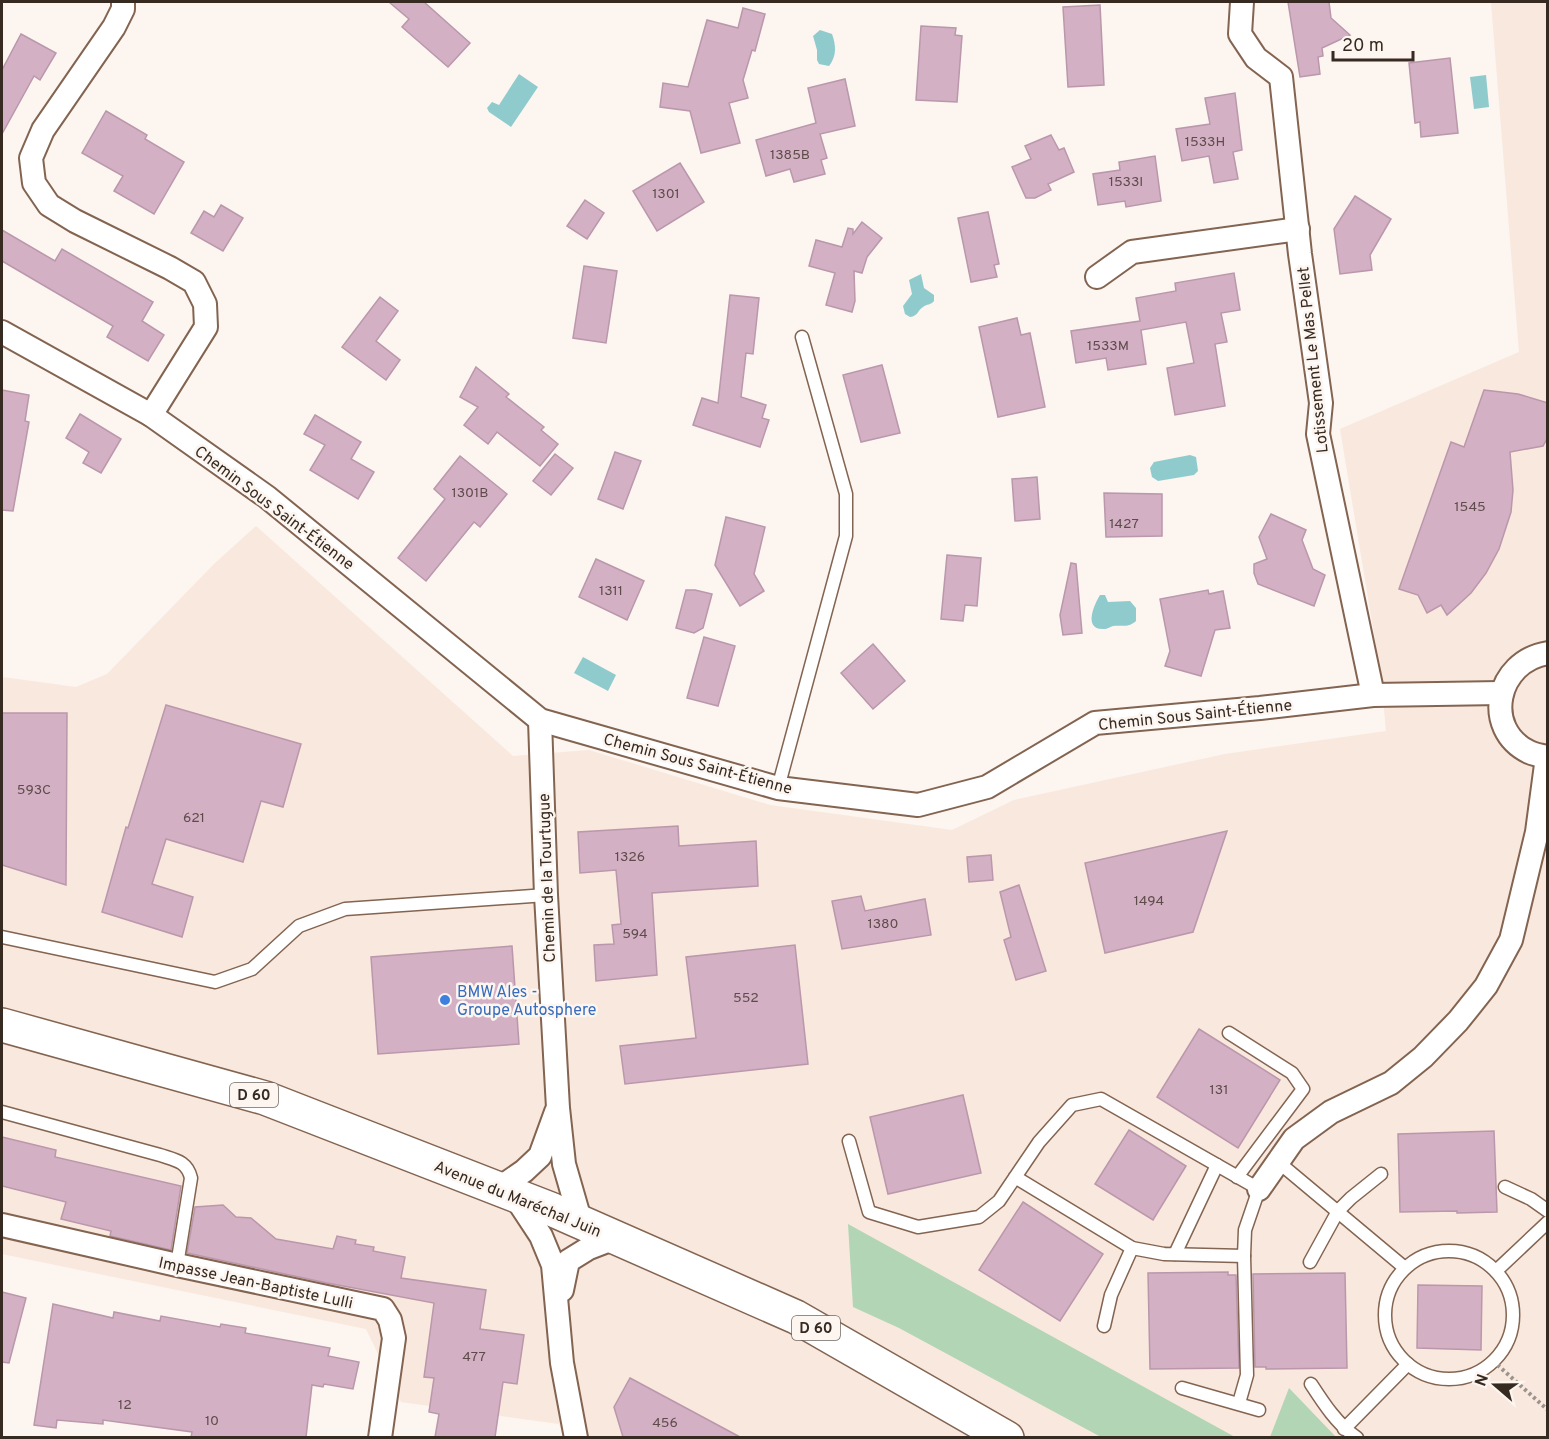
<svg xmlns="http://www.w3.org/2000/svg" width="1549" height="1439" viewBox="0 0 1549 1439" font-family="Overpass,sans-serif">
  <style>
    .built { fill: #f9e8dd }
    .green { fill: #b1d5b5 }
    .water { fill: #8fcbcc }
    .building { fill: #d3b0c4; stroke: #ba97ab; stroke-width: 1.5 }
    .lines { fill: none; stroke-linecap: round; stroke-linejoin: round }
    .service-casing { stroke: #836451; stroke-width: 15 }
    .minor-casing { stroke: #836451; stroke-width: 26 }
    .primary-casing { stroke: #836451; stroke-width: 36 }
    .path { stroke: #9d938d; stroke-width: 4; stroke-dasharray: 3 3; stroke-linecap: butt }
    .service { stroke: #fff; stroke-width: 12 }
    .minor { stroke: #fff; stroke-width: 22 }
    .primary { stroke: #fff; stroke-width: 33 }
    .shop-dot { fill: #3f7fe0; stroke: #fcf5f0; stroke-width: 2 }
    .labels { text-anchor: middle; stroke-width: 5; stroke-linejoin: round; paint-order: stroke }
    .number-label { font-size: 14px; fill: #5e4c4a }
    .shield { fill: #fcf5f0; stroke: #72675f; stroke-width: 1.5 }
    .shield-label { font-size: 15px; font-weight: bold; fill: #372a21 }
    .street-label { font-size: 16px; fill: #372a21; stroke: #fcf5f0 }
    .shop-label { font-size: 16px; fill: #366cbe; stroke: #fcf5f0; text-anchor: start }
  </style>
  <rect width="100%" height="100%" fill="#fcf5f0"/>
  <polygon class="built" points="1491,2 1547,2 1547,1437 564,1437 559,1424 401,1402 366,1329 2,1254 2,677 76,687 107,674 214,564 256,526 513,756 589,750 770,805 952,830 1014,800 1225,754 1386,731 1381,676 1340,429 1519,352"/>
  <g class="green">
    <polygon points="848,1224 1235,1437 1101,1437 899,1328 853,1307"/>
    <polygon points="1289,1388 1336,1437 1270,1437"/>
  </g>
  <g class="water">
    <path d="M820 30 832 34C836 45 837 56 829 66L819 64 817 60V50L813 36Z"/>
    <polygon points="519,74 538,87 511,127 489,112 487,108 492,102 499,105"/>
    <polygon points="1486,75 1489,107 1474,109 1470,77"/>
    <path d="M921 274 924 288 934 295V301C931 305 927 304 923 307 917 311 918 316 910 317L905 314 903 306 912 294 909 280Z"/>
    <polygon points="1190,455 1196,457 1198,471 1194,475 1158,481 1152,477 1150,468 1154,462"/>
    <path d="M1100 595H1105L1108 602 1130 601 1136 608V621C1128 628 1123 625 1113 626 1109 627 1108 629 1104 629 1082 630 1095 603 1100 595Z"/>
    <polygon points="583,657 616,675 608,691 574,673"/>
  </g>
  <g class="building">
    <polygon points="389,2 424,2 470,43 448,67 402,27 409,19"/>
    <polygon points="1288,2 1329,2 1331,18 1350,35 1322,48 1323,56 1318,57 1320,74 1300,77"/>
    <polygon points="1100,5 1104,85 1068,87 1063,7"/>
    <polygon points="743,8 765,14 755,51 752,50 743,80 748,98 729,103 740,143 701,153 690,111 660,107 663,83 688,87 707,20 738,28"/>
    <polygon points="921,26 956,28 955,35 962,36 957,102 916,100"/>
    <polygon points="21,34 56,53 40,80 34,76 2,134 2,70"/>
    <polygon points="1450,58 1458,133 1421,137 1420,122 1415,123 1409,63"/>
    <polygon points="845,79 855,126 820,134 827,158 821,160 825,174 794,182 790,169 766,176 756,140 816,123 808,88"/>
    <polygon points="1235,93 1242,150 1233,152 1238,179 1214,183 1209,156 1182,161 1176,129 1210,124 1205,98"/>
    <polygon points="106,111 147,135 145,139 184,162 154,214 114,191 123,176 82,153"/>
    <polygon points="1051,135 1059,150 1064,148 1074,172 1048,184 1051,190 1035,198 1026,198 1012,167 1031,159 1025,146"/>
    <polygon points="1155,156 1161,201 1126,207 1125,201 1098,205 1093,174 1120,170 1119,162"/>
    <polygon points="680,163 704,202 657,231 633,191"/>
    <polygon points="1355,196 1391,219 1370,255 1372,270 1340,274 1334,229"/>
    <polygon points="585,200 604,213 587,239 567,226"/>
    <polygon points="221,205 243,218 223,251 191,233 204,211 214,217"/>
    <polygon points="988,212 999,264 994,265 997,277 971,282 958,218"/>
    <polygon points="862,222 882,238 867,257 862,273 854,271 855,301 852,312 826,305 835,273 809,266 816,240 842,247 848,228 853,229 853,234"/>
    <polygon points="2,230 55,261 62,249 153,302 142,321 164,335 148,361 107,337 113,326 2,261"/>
    <polygon points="584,266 617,271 606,343 573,338"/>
    <polygon points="1234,273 1240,310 1221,313 1227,342 1215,344 1225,406 1175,415 1167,368 1194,363 1186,322 1141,330 1146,364 1108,370 1106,358 1076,363 1071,331 1140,321 1136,298 1176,291 1175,283"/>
    <polygon points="730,295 759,298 753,354 746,353 741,397 766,405 762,418 769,420 760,447 693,425 702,398 718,403"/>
    <polygon points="380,297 398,311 376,341 400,360 386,380 342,347"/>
    <polygon points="1017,318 1021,335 1030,333 1045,407 998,417 979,327"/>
    <polygon points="882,365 900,433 861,442 843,375"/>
    <polygon points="476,367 509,394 506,397 544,427 541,430 558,444 540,466 497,432 488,444 464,425 478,407 460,397"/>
    <polygon points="2,390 29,395 25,421 29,422 13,511 2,510"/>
    <polygon points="1484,390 1518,394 1548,403 1548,437 1543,446 1510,452 1513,490 1511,512 1499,549 1486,573 1471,593 1447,615 1441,605 1427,613 1418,595 1399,589 1451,442 1464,447"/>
    <polygon points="80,414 121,439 101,473 83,463 89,452 66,438"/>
    <polygon points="315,415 361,442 351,459 374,472 358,499 310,470 325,445 304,434"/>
    <polygon points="615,452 641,461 623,509 598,499"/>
    <polygon points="555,454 573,468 551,495 533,481"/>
    <polygon points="460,456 507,494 480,527 474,522 426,581 398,558 445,499 434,489"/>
    <polygon points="1037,477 1040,519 1015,521 1012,479"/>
    <polygon points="1104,493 1162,494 1162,536 1106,537"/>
    <polygon points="1271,514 1306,530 1302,540 1313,569 1325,575 1314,606 1258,584 1254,573 1254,564 1267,559 1259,537"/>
    <polygon points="726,517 765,527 754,574 764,591 740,606 715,565"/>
    <polygon points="947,555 981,558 977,606 965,605 963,621 941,619"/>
    <polygon points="596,559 644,581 627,620 579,597"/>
    <polygon points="1071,563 1076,564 1082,633 1063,635 1060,615"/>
    <polygon points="686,590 695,590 712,594 703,628 694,633 676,628"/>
    <polygon points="1208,590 1209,594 1223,591 1230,628 1215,630 1201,676 1165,666 1170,651 1160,599"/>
    <polygon points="704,637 735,646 718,706 687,698"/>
    <polygon points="873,644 905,681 873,709 841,673"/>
    <polygon points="166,705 301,744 283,807 261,801 243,862 166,839 152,884 193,897 182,937 102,912 126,827 128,828"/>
    <polygon points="2,713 67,713 66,885 2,865"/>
    <polygon points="678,826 679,846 756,841 758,886 652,893 657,975 596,981 594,945 614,944 612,925 621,924 616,870 580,873 578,832"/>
    <polygon points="1227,831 1193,932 1105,953 1085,863"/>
    <polygon points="991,855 993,880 969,882 967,857"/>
    <polygon points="1019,885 1046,971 1016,980 1004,940 1011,937 1000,892"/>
    <polygon points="861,896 865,911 925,899 931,935 842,949 832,901"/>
    <polygon points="795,945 808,1064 625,1084 620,1046 696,1038 686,957"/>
    <polygon points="512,946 519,1044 378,1054 371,957"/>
    <polygon points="1199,1029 1280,1080 1238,1148 1157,1097"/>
    <polygon points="963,1095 981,1173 888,1194 870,1117"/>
    <polygon points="1129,1130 1186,1166 1153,1220 1095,1184"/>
    <polygon points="1494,1131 1497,1212 1457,1213 1457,1211 1400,1212 1398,1134"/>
    <polygon points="2,1137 56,1150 55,1157 181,1186 171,1250 110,1236 111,1231 61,1219 66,1202 2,1186"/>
    <polygon points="1023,1202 1103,1254 1060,1321 979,1270"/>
    <polygon points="223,1205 236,1217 251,1218 276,1239 333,1249 337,1236 356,1240 355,1244 374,1247 373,1251 405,1257 401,1278 486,1290 480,1329 524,1335 517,1384 503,1382 495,1437 435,1437 439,1414 429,1412 434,1378 424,1377 434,1303 327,1283 187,1253 195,1207"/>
    <polygon points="1228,1272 1228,1275 1236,1275 1239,1368 1150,1369 1148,1273"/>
    <polygon points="1345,1273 1347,1368 1266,1369 1266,1367 1255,1367 1253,1274"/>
    <polygon points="1418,1285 1482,1286 1481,1350 1417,1348"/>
    <polygon points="2,1292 26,1298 9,1363 2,1362"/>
    <polygon points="53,1304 113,1318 114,1312 160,1321 161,1316 220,1327 221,1324 246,1328 245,1333 330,1348 328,1356 359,1362 353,1389 324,1384 323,1387 312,1385 306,1437 191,1437 192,1432 103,1420 103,1424 57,1420 56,1428 34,1425"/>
    <polygon points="630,1378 740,1437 623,1437 614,1407"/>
  </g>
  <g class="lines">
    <g class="service-casing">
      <g id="service">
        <polyline points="778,788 846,536 846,494 802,337"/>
        <polyline points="2,937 215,982 252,969 299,926 345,909 546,895"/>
        <polyline points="1229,1033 1292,1073 1303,1089 1237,1177"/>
        <path d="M2 1112 160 1155C175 1160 187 1161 191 1178L177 1265"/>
        <polyline points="849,1141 869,1212 918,1227 979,1217 999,1201 1039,1142 1072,1105 1101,1099 1259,1189 1245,1230 1244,1256 1164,1254 1132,1248 1015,1177"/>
        <polyline points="1277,1161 1405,1268"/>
        <polyline points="1505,1187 1531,1199 1548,1211"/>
        <circle cx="1449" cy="1315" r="64"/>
        <polyline points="1175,1254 1217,1165"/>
        <polyline points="1310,1262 1338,1211 1351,1198 1381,1174"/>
        <polyline points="1496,1271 1548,1222"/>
        <polyline points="1104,1326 1111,1295 1132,1248"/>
        <path d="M1311 1384C1324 1404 1337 1424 1357 1438"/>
        <polyline points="1182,1388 1259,1410"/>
        <polyline points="1239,1403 1247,1375 1244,1256"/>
        <polyline points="1344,1429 1408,1364"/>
      </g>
    </g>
    <g class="minor-casing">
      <g id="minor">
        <polyline points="123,2 123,9 114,27 43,130 31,158 34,183 49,205 75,221 170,268 194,282 205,304 206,327 151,415"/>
        <polyline points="1242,2 1240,34 1256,58 1281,77 1300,254 1321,403 1318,434 1373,695"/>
        <polyline points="1097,277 1132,252 1298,229"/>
        <polyline points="2,332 151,415 267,497 540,720 778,788 918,805 987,787 1095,723 1260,708 1373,695 1501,693"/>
        <path d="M1548 653C1496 661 1482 729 1529 752 1535 755 1542 756 1548 757"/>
        <polyline points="540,720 546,895 558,1108 564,1164 581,1223"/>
        <polyline points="498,1189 524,1171 540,1156 556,1112"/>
        <polyline points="1259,1189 1294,1139 1331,1112 1391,1083 1423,1057 1458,1021 1486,986 1511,940 1537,832 1547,757"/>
        <polyline points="514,1195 541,1236 553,1265 562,1363 576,1438"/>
        <polyline points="2,1225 177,1265 383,1309 390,1320 394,1338 380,1438"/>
        <polyline points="562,1290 568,1261 589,1248 615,1238"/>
      </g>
    </g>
    <g class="primary-casing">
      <polyline id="primary" points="2,1025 265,1098 553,1210 796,1317 1007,1438"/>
    </g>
    <polyline class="path" points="1493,1361 1548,1410"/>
    <use href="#service" class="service"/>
    <use href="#minor" class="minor"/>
    <use href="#primary" class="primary"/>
  </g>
  <circle class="shop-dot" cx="445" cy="1000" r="6"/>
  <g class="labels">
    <g class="number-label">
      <text x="1205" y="146">1533H</text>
      <text x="790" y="159">1385B</text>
      <text x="1126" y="186">1533I</text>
      <text x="666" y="198">1301</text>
      <text x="1108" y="350">1533M</text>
      <text x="470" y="497">1301B</text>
      <text x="1470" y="511">1545</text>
      <text x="1124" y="528">1427</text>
      <text x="611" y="595">1311</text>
      <text x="34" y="794">593C</text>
      <text x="194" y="822">621</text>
      <text x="630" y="861">1326</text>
      <text x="1149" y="905">1494</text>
      <text x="883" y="928">1380</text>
      <text x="635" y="938">594</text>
      <text x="746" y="1002">552</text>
      <text x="1219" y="1094">131</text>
      <text x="474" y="1361">477</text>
      <text x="125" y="1409">12</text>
      <text x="212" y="1425">10</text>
      <text x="665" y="1427">456</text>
    </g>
    <g class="shield">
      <rect x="230" y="1083" width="48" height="24" rx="4.5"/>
      <rect x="792" y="1316" width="48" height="24" rx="4.5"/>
    </g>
    <g class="shield-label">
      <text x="254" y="1100">D 60</text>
      <text x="816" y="1333">D 60</text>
    </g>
    <g class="street-label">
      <text transform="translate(1312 360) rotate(-96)" y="6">Lotissement Le Mas Pellet</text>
      <text transform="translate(275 507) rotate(37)" y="6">Chemin Sous Saint-Étienne</text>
      <text transform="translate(1195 714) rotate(-6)" y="6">Chemin Sous Saint-Étienne</text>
      <text transform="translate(698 763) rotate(15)" y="6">Chemin Sous Saint-Étienne</text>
      <text transform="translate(546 878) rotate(-92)" y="6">Chemin de la Tourtugue</text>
      <text transform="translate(518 1198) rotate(22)" y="6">Avenue du Maréchal Juin</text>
      <text transform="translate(256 1282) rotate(12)" y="6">Impasse Jean-Baptiste Lulli</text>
    </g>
    <g class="shop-label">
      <text x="457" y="997">BMW Ales -<tspan x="457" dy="18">Groupe Autosphere</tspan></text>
    </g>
  </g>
  <rect width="1549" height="1439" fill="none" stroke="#372a21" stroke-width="6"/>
  <g transform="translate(1495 1385) rotate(290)" stroke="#fcf5f0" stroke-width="4.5" paint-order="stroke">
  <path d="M0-4.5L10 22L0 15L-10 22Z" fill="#372a21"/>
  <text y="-9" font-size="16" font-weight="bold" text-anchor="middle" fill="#372a21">N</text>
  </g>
  <path d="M1333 51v9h80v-9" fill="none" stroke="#372a21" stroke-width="3"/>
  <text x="1342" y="51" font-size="18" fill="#372a21" stroke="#fcf5f0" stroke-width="4.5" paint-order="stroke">20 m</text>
</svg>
